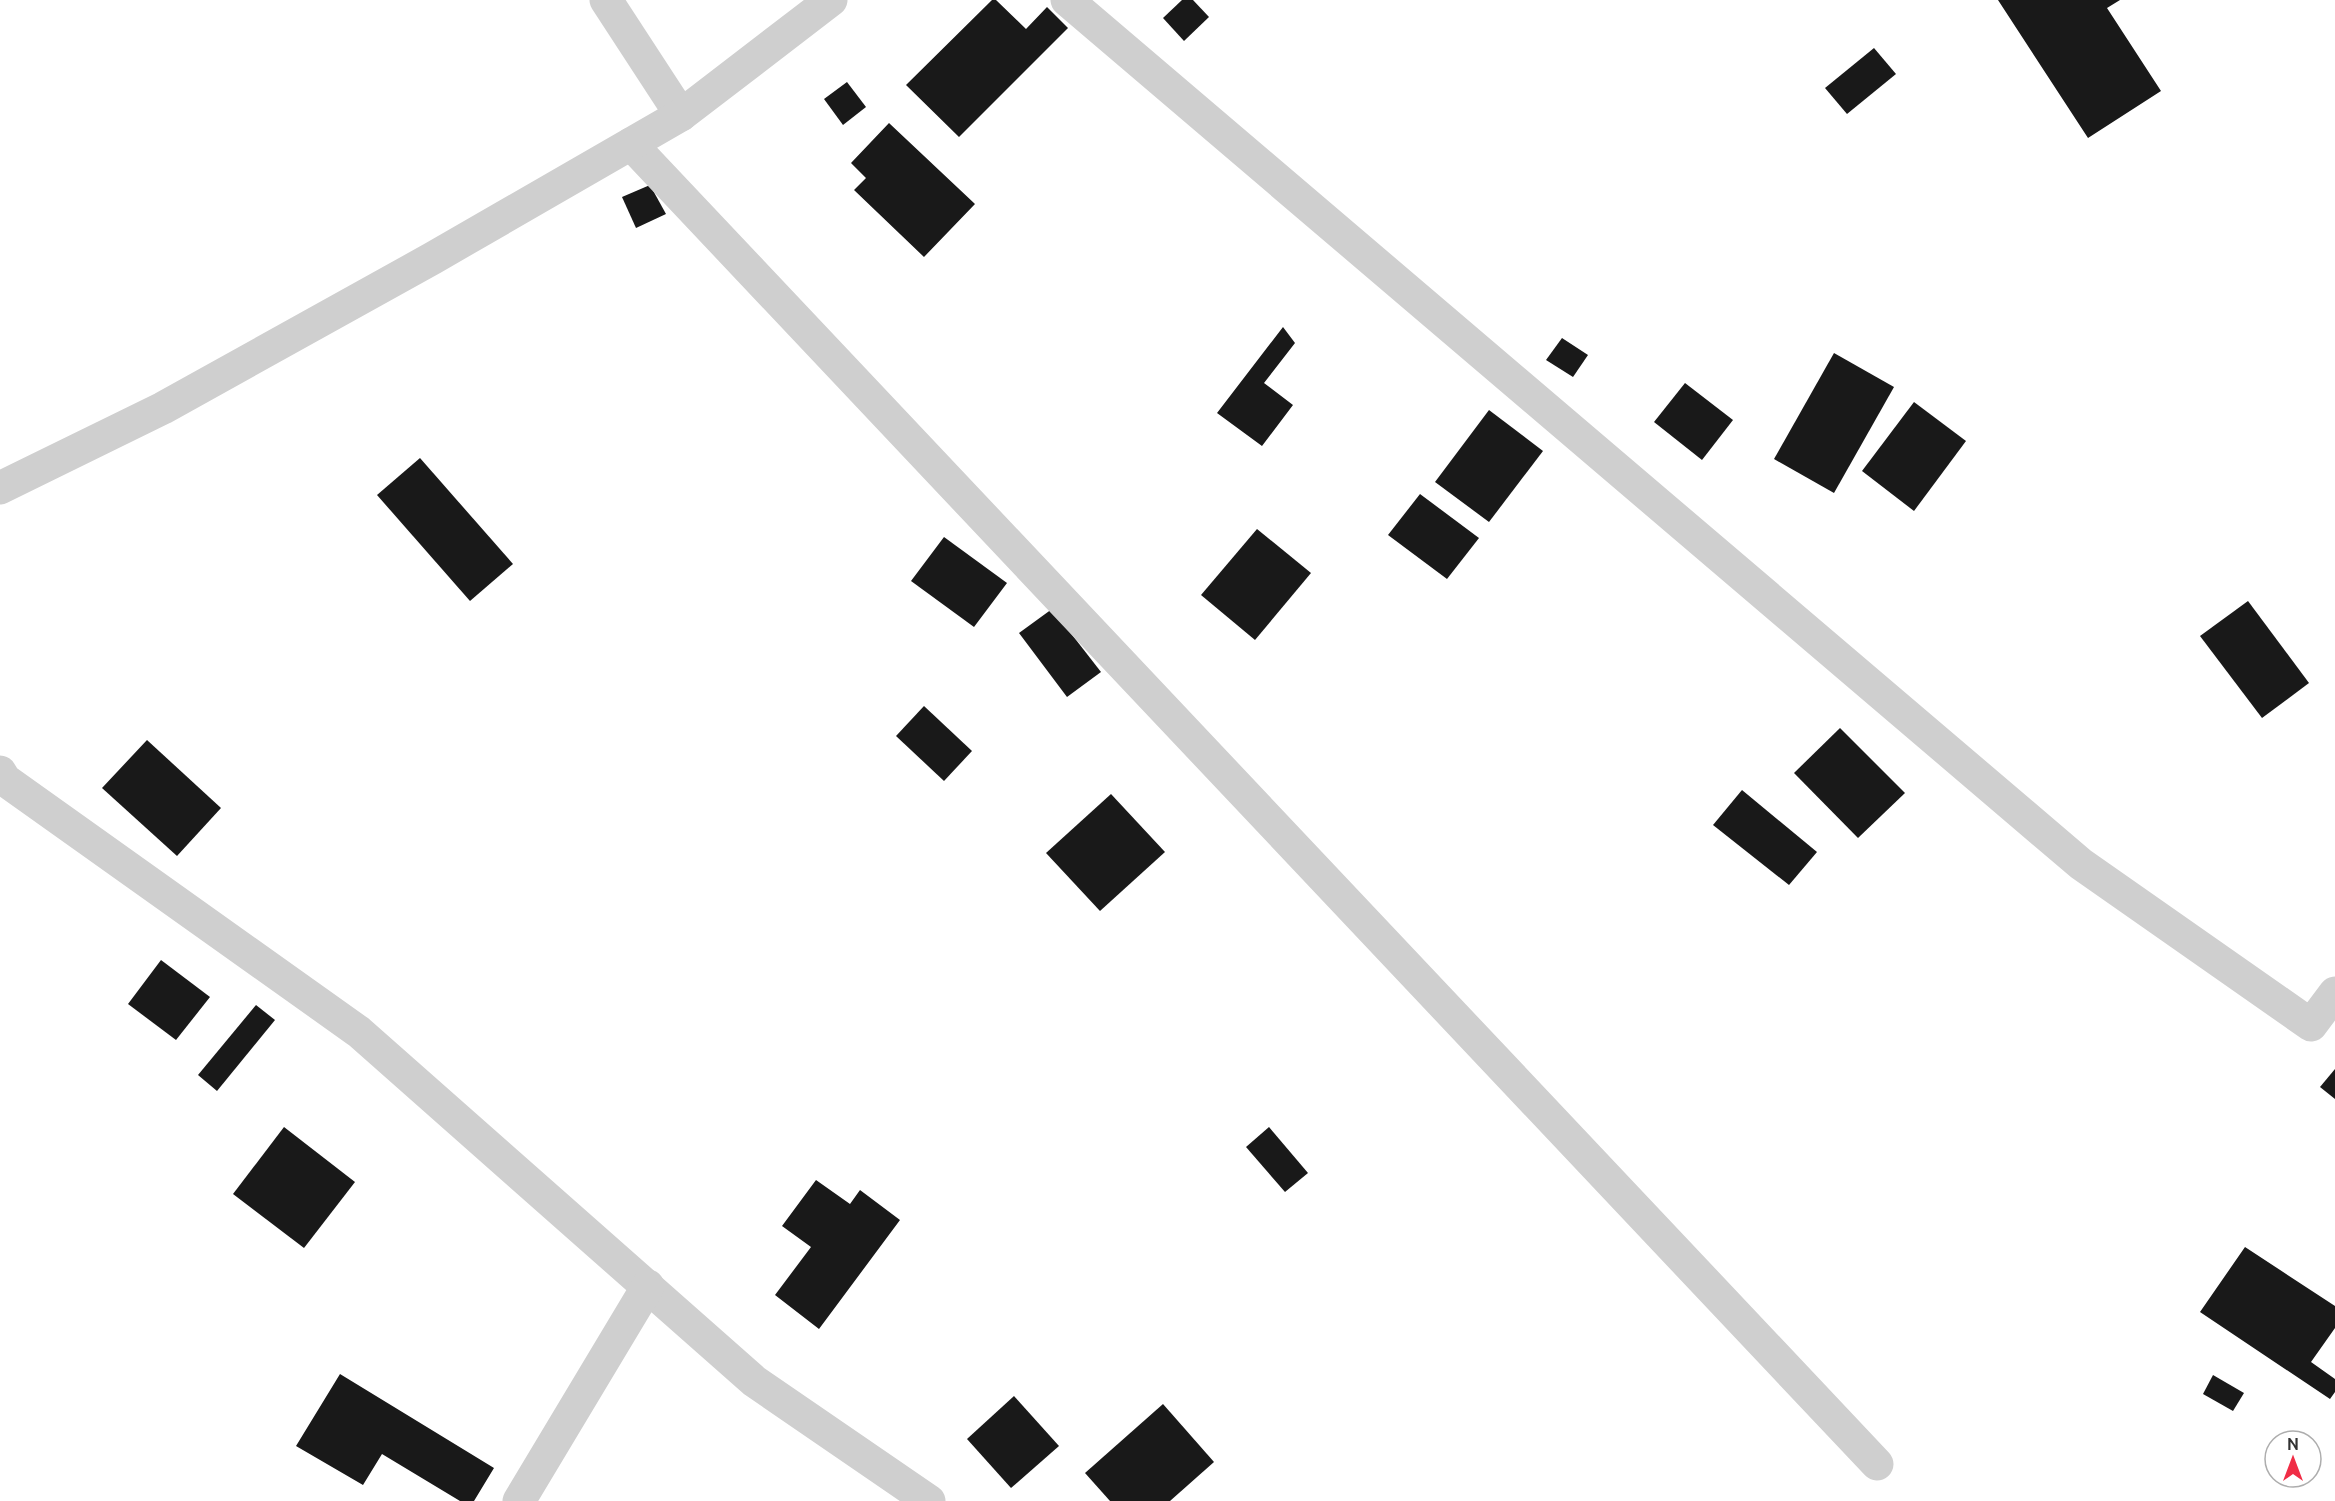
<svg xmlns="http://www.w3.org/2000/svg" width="2335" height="1501" viewBox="0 0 2335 1501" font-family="Ubuntu,sans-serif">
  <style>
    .building { fill: #191919 }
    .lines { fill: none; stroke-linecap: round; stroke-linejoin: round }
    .minor { stroke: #cfcfcf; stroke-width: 33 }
    .tertiary { stroke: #cfcfcf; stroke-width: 33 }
  </style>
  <rect width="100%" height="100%" fill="#fff"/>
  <g class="building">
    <polygon points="992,0 996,0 1026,29 1047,7 1068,28 959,137 906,85"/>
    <polygon points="1182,0 1193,0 1209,17 1184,41 1163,18"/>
    <polygon points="1998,0 2120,0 2107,8 2161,91 2088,138"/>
    <polygon points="1874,48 1896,74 1847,114 1825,88"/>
    <polygon points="847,82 866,107 843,125 824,99"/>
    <polygon points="889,123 975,204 924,257 854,190 866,178 851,163"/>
    <polygon points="650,185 666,214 636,228 622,197"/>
    <polygon points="1283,327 1295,343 1264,383 1293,405 1262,446 1217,413"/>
    <polygon points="1562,338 1588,355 1573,377 1546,360"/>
    <polygon points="1834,353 1894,387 1834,493 1774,459"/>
    <polygon points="1685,383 1733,420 1702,460 1654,422"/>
    <polygon points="1914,402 1966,441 1914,511 1862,471"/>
    <polygon points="1489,410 1543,451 1489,522 1435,482"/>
    <polygon points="420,458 513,564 470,601 377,495"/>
    <polygon points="1420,494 1479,538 1447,579 1388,535"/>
    <polygon points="1257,529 1311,573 1255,640 1201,595"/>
    <polygon points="944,537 1007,583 974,627 911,581"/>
    <polygon points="2248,601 2309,683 2262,718 2200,636"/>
    <polygon points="1052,609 1101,672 1067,697 1019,633"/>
    <polygon points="924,706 972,751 944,781 896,736"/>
    <polygon points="1840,728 1905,793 1858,838 1794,773"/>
    <polygon points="147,740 221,808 177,856 102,788"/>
    <polygon points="1742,790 1817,852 1789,885 1713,825"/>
    <polygon points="1111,794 1165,852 1100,911 1046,853"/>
    <polygon points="161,960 210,997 176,1040 128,1004"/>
    <polygon points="256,1005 275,1020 217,1091 198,1075"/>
    <polygon points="2335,1069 2335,1099 2320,1087"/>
    <polygon points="284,1127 355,1182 304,1248 233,1194"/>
    <polygon points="1269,1127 1308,1173 1285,1192 1246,1147"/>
    <polygon points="816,1180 850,1204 860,1190 900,1220 819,1329 775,1295 811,1247 782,1226"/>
    <polygon points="2245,1247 2335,1306 2335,1328 2311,1362 2335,1379 2335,1392 2330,1399 2200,1312"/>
    <polygon points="340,1374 494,1468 474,1501 460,1501 382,1454 363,1485 296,1446"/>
    <polygon points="2213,1375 2244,1393 2233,1411 2203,1394"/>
    <polygon points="1014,1396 1059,1446 1011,1488 967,1439"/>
    <polygon points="1163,1404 1214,1462 1170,1501 1110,1501 1085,1473"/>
  </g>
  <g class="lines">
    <g class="minor">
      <polyline points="606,0 681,115"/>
      <polyline points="1067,0 2081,864 2311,1025 2335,993"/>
      <polyline points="631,144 1877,1464"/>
      <polyline points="0,772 5,780 359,1032 754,1381 929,1501"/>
      <polyline points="519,1501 648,1286"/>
    </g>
    <polyline class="tertiary" points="0,488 163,408 433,258 681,115 831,0"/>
  </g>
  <g transform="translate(2293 1459)"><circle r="28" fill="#ffffff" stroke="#adadad" stroke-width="1.5"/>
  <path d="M0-4.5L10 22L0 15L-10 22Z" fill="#f02d46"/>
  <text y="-9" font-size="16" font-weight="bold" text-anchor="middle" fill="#323232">N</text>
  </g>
</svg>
